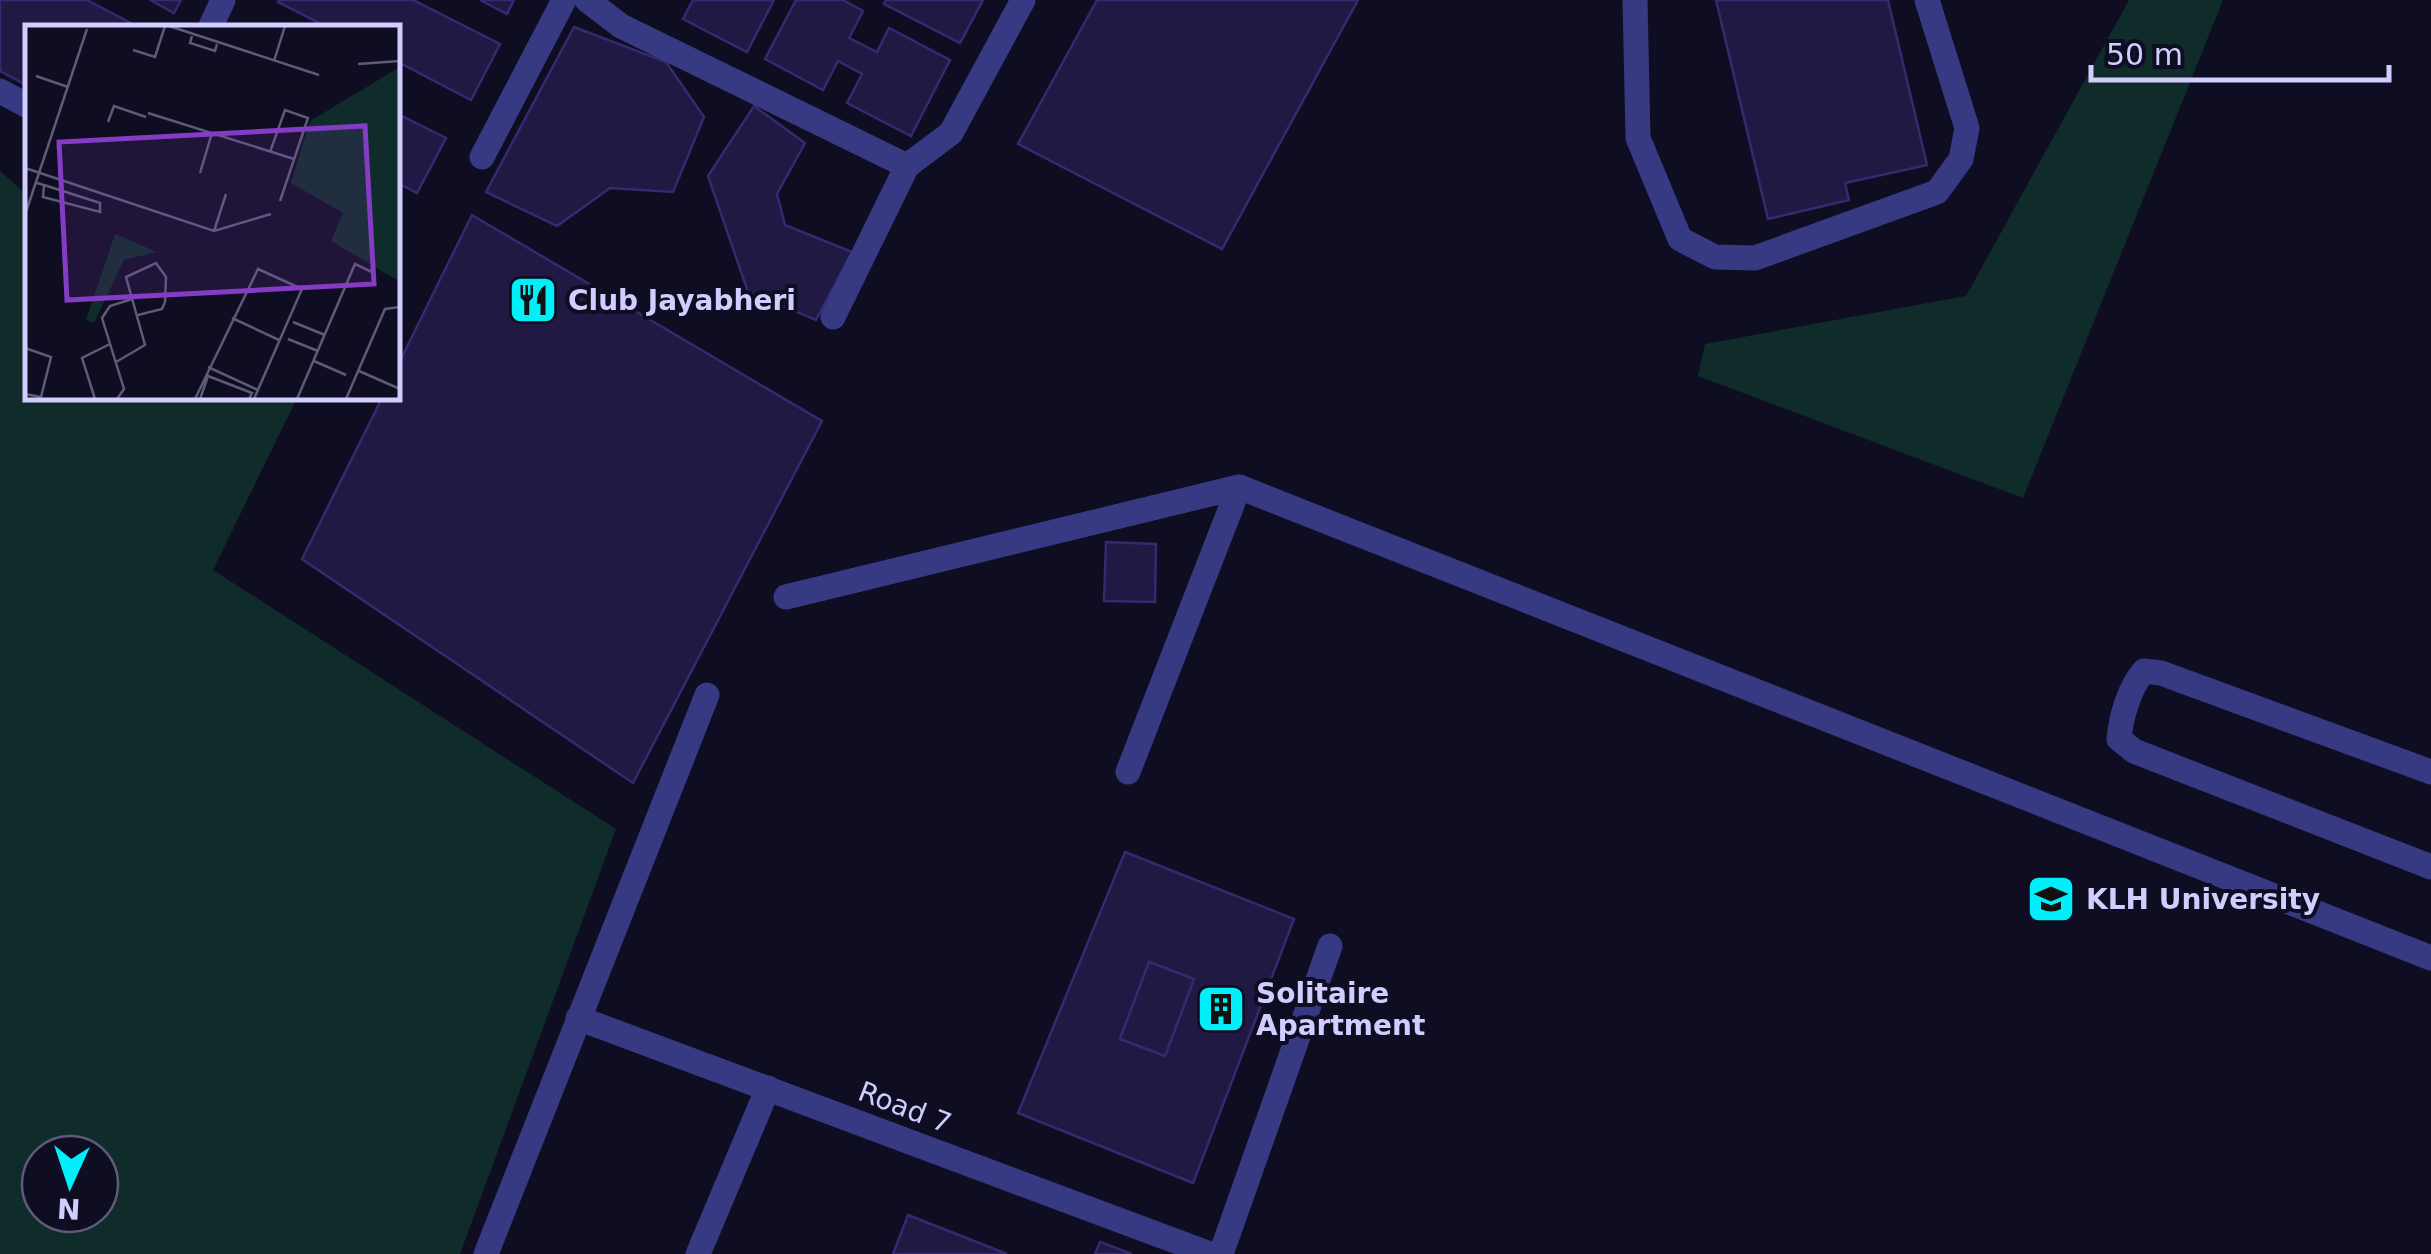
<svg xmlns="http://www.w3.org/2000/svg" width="2431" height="1254" viewBox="0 0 2431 1254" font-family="'DejaVu Sans',sans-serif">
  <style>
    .green { fill: #102c2a; fill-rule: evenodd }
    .building { fill: #1f1944; stroke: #342a70; stroke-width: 2.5; fill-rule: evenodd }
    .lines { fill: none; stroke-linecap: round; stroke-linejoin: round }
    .minor { stroke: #373982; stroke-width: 25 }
    .labels { text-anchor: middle; stroke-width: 8; stroke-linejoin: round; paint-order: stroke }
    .poi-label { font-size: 28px; font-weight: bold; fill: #d1ceff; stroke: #0f0d22; text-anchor: start }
    .street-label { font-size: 28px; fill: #d1ceff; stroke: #0f0d22 }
    .inset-road { fill: none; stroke: #5d5a7a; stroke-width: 2.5 }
    .view { fill: #843cc5; fill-opacity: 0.15; stroke: #843cc5; stroke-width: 5 }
    .inset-edge { fill: none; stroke: #d1ceff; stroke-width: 5 }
  </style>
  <rect width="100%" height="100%" fill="#0f0d22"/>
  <g class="green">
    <polygon points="2129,0 2223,0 2023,498 1698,376 1705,344 1966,296"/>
    <path d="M0 171 27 195 28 398H297L213 570 616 829 460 1254H0ZM100 1154V1214H40V1154Z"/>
  </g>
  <g class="building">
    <polygon points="0,0 87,0 140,28 28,28 28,86 0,71"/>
    <polygon points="150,0 181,0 174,13"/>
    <polygon points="279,0 413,0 500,44 471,100 398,62 398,28 329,28 278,2"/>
    <polygon points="480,0 514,0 507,14"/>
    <polygon points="693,0 774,0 747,52 683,19"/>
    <polygon points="796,0 843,0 863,11 849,38 877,52 889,28 950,60 911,136 847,103 862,74 838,61 823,90 765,59"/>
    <polygon points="886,0 983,0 960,43 884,4"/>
    <polygon points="1097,0 1358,0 1222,249 1018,144"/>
    <polygon points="1716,0 1888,0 1927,165 1845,183 1849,200 1768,219"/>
    <polygon points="574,27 666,62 704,117 673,192 610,188 557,226 486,192"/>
    <polygon points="754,106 805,143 777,194 785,225 852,252 816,320 748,292 708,176"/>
    <polygon points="398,114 446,138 417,193 398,183"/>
    <polygon points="472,215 822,421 633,783 302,559 382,398 398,398 398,365"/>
    <polygon points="1106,542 1156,544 1155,602 1104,601"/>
    <path d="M1125 852 1294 919 1193 1183 1018 1113ZM1149 962 1194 979 1165 1056 1120 1039Z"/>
    <polygon points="1149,962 1194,979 1165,1056 1120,1039"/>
    <polygon points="908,1215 1007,1254 893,1254"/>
    <polygon points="1100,1242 1132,1254 1095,1254"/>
  </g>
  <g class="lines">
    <g class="minor">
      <polyline points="587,0 621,26 907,166 951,133 1023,0"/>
      <polyline points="1635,0 1638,138 1680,239 1715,257 1755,258 1937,192 1961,159 1967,128 1927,0"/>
      <polyline points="210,28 223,0"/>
      <polyline points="0,91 28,106"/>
      <polyline points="482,157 564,0"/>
      <polyline points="833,317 907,166"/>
      <polyline points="786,597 1239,487 2431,958"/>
      <polyline points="1128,772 1239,487"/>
      <path d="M2431 772 2161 673 2144 671C2129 688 2121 717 2119 739L2134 751 2431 867"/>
      <polyline points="578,1018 1210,1254"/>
      <polyline points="486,1254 707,695"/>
      <polyline points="698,1254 768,1088"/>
      <polyline points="1221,1254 1330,946"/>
    </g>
  </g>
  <defs>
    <g id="restaurant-square" transform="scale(2.5)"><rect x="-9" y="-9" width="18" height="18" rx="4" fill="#00eff9" stroke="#0f0d22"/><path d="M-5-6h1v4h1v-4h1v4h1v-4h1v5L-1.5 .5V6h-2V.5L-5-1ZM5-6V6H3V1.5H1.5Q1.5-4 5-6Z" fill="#111"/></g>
    <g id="university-square" transform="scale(2.5)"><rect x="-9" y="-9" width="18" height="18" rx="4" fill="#00eff9" stroke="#0f0d22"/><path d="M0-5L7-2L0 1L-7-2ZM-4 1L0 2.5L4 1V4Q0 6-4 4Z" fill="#111"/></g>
    <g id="building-square" transform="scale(2.5)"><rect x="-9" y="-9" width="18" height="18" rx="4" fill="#00eff9" stroke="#0f0d22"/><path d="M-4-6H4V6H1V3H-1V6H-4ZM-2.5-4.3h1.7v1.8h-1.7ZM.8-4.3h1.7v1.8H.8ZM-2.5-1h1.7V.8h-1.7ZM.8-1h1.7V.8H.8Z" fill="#111"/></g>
  </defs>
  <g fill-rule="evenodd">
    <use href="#restaurant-square" x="533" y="300"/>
    <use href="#university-square" x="2051" y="899"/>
    <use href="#building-square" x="1221" y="1009"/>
  </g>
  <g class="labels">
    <g class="poi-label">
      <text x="568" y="310">Club Jayabheri</text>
      <text x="2086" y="909">KLH University</text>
      <text x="1256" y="1003">Solitaire<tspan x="1256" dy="32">Apartment</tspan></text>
    </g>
    <g class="street-label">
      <text transform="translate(905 1107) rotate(21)" y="10">Road 7</text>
    </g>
  </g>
  <g transform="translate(25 25)">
    <rect width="375" height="375" fill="#0f0d22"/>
    <path d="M375 42V257L306 216 318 188 266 158 285 96ZM90 209 132 227 99 235 69 298 61 295Z" fill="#102c2a"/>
    <path class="inset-road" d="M144 1 294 50M167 11 165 18 190 26 192 19M108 25 130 32 140 1M249 36 260 1M333 39 375 36M11 51 43 62M123 88 269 134M83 97 89 81 121 92M245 127 260 85 283 93 255 176M0 143 189 206 246 189M175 148 187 108M12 158 19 160 75 178V187L18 172 19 160M0 190 62 4M189 206 201 169M207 293 254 315M268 297 300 310M263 314 293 326M0 323 26 332 16 372 0 369M289 336 321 350M91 337 120 320 101 252 131 238 141 252 140 277 137 284 113 290M183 342 233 365M334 346 375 364M70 374 57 333 85 319M92 374 99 364 77 293 85 281 107 274M170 374 233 244 277 264 229 374M175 374 183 351 227 368 224 374M272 374 330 239 349 248M321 374 360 284 375 282"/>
    <path class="view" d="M340 101 349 259 42 275 34 117Z"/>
    <rect width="375" height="375" class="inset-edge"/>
  </g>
  <g transform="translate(70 1184) rotate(183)"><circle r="48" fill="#0f0d22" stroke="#5d5a7a" stroke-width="2.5"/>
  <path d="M0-8L18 38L0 25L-18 38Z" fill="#00eff9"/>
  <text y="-15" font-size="28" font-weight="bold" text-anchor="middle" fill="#d1ceff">N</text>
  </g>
  <path d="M2091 65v15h298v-15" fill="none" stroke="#d1ceff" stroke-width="5"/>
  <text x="2106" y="65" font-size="30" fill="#d1ceff" stroke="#0f0d22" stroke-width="8" paint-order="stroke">50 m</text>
</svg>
